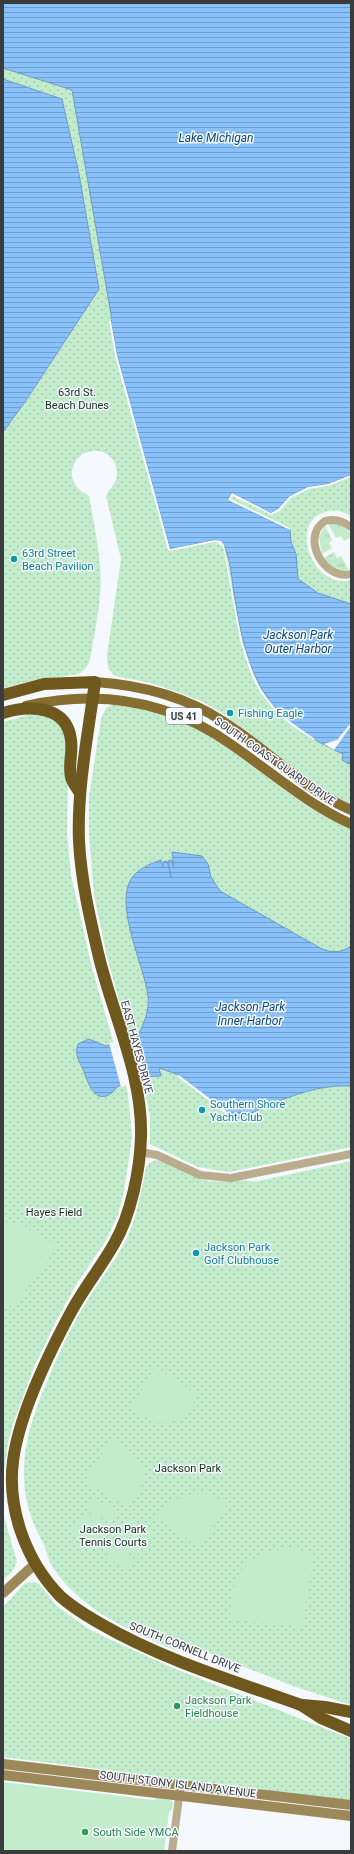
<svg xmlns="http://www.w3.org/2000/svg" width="354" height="1854" viewBox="0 0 354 1854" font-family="Roboto,sans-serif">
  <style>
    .grass { fill: url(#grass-tufts) }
    .park { fill: url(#park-dots) }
    .pitch { fill: #c2eccb }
    .water { fill: url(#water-rules); stroke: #719ac2 }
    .pier { fill: #f5f8fc }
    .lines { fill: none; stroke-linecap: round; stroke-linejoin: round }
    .street { stroke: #baad8e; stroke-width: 8 }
    .secondary { stroke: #9c8859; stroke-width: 10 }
    .primary { stroke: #866e30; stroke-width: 10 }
    .highway { stroke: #6f581e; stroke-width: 12 }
    .culture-dot { fill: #0f9aa8; stroke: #f5f8fc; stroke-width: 1.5 }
    .leisure-dot { fill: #2e9e5b; stroke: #f5f8fc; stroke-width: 1.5 }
    .labels { text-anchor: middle; stroke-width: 3; stroke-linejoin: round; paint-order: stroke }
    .shield { fill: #f5f8fc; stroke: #727476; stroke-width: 1 }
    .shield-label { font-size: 10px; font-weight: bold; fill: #3a3b3d }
    .park-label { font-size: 11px; fill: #12301c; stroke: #f5f8fc }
    .culture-label { font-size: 11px; fill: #0d838f; stroke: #f5f8fc; text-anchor: start }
    .street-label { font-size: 11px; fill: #3a3b3d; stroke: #f5f8fc }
    .leisure-label { font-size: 11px; fill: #27864d; stroke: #f5f8fc; text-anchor: start }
    .water-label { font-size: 12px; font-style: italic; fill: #09497c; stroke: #f5f8fc }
  </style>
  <defs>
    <pattern id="grass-tufts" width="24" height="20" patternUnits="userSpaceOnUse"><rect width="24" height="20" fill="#c2eccb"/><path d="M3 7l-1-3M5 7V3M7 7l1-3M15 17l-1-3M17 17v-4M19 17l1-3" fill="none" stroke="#a7cbaf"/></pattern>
    <pattern id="park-dots" width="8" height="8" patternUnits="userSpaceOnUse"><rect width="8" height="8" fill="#c2eccb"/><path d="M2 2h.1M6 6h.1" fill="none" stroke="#a7cbaf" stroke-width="1.8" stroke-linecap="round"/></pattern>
    <pattern id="water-rules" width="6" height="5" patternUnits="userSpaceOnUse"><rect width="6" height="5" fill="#89c2fb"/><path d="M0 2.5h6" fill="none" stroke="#719fcc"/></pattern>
  </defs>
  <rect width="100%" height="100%" fill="#f5f8fc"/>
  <g class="grass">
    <path d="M328 524C337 523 349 527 351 537L344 541 341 536 336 538Z"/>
    <polygon points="325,526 332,540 329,543 332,548 322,554 319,537"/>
    <path d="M334 552 337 558 341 556 349 570C339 572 330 566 324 558Z"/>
  </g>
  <g class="park">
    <path d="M3 68 72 90 113 320 111 321 232 493 290 496 308 487 323 485 351 475V516C343 511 334 509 325 512 287 523 314 591 351 580V805C325 792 302 776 280 758 253 737 229 714 198 700 176 691 154 683 131 679 124 678 115 677 111 672 107 667 107 660 107 655L121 559 106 496C109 488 117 484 117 474 118 447 79 441 72 470 71 476 73 482 77 487 80 491 85 493 89 496 93 519 98 542 100 566 102 591 98 617 93 642 91 653 91 667 79 674L31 681 3 688V432L25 402 99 289 79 174 62 99 3 79Z"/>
    <path d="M112 705C188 704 244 764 303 803 318 813 334 821 351 829V1147L229 1172 198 1167 150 1144V1117L147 1101 107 957 94 895 89 835V797L101 719 106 708Z"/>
    <polygon points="35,713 42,713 65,727 68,779 67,833 71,875 91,964 128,1093 132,1138 124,1191 118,1215 106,1240 76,1285 56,1321 34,1367 13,1424 8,1443 3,1479 3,722"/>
    <path d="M156 1160C175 1164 189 1178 208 1181 220 1183 245 1178 254 1182L351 1161V1705L293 1686 179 1641 175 1650C130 1631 79 1609 52 1566 47 1558 47 1549 42 1541 11 1484 24 1434 49 1377 60 1351 72 1325 87 1301 100 1280 116 1260 127 1238 137 1216 141 1192 146 1168L149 1163Z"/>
    <polygon points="3,1513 17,1562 12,1572 3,1580"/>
    <polygon points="35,1582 40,1585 57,1606 69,1615 87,1628 111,1640 173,1668 351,1739 351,1800 269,1793 263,1789 206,1782 202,1785 160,1779 157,1776 3,1757 3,1607 25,1583"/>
  </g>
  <g class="pitch">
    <polygon points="3,1222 22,1225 58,1247 14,1306 3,1306"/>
    <path d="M154 1369H159L198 1395C194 1401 189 1412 183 1416 165 1430 147 1420 131 1408Z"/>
    <polygon points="111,1439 133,1454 144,1467 141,1488 128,1507 87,1483 86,1480"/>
    <path d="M205 1493 228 1503 200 1547H198L157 1518C173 1498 180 1495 205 1493Z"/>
    <polygon points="94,1498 116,1512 110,1522 87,1509"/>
    <polygon points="86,1512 108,1525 102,1536 79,1522"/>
    <polygon points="128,1519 151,1533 145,1544 122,1530"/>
    <polygon points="77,1525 100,1538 94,1549 71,1535"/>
    <polygon points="119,1533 142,1547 136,1557 113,1544"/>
    <polygon points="112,1546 134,1560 128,1570 105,1557"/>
    <path d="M287 1548 314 1552 304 1617 306 1623 296 1630 294 1626 230 1619C230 1593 236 1564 263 1554 270 1551 279 1550 287 1548Z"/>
    <polygon points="3,1782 154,1800 157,1798 170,1800 173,1802 172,1810 169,1812 164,1851 3,1851"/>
  </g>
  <g class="water">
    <path d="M3 3H351V475L328 484 308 487 290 496 278 509 271 513 232 493 228 500 290 530 291 542 296 554 298 579 318 593 351 604V761L349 764 342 760 343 754C268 720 249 683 236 605 232 586 232 563 224 545L215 540 170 549 117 355 111 321 112 320 72 90 3 68Z"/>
    <polygon points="3,79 62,99 79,174 99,289 25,402 3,432"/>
    <path d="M172 852 202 856 208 864 211 877 220 891 322 949C333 953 341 953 351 946V1086C309 1084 274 1104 237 1119L179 1075 159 1068 161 1076C147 1076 130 1079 119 1086 115 1088 114 1092 110 1094 95 1104 88 1083 84 1072 80 1062 74 1055 78 1044L89 1039 106 1046 137 1037C143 1026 150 1010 148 996 145 966 109 897 136 873 143 867 152 863 161 860L163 868V862L167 861 171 877 168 861 172 860 173 866H174Z"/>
  </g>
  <g class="pier">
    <polygon points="109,321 111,321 117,355 170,549 215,540 221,541 224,545 242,641 253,673 261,690 275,708 292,723 315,739 314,740 292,726 274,710 259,691 251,674 240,641 223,546 215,542 170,551 168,550 115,356"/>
    <polygon points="351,475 351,477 328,486 309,489 291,498 280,511 272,515 232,496 231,499 290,528 290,530 228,500 232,493 271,513 278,509 290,496 308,487 328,484"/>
    <polygon points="350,724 351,726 334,750 324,744 337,740"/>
    <polygon points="134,1036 146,1079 121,1087 109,1043"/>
    <polygon points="179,1075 237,1119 235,1121 178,1077"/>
  </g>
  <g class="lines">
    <g class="street">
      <path d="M351 527C343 521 335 518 325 521 300 537 324 581 351 574"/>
      <polyline points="140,1152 157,1155 200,1175 231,1178 351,1154"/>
      <polyline points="172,1851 180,1790"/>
    </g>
    <g class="secondary">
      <polyline points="3,1593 35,1564"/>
      <polyline points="3,1764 351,1805"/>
      <polyline points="3,1775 351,1816"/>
    </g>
    <g class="primary">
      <path d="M95 682C141 685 185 696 224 722 267 749 303 789 351 810"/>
      <path d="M26 706C101 689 170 701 232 745 271 772 307 804 351 824"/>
    </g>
    <g class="highway">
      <path d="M3 695 44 684 95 682C88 735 77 788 79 841 81 880 90 919 99 957 113 1016 143 1075 141 1137 140 1170 131 1215 114 1244 101 1267 84 1288 71 1312 49 1353 19 1414 13 1461 7 1509 26 1561 60 1596 72 1607 87 1616 101 1624 163 1660 234 1681 301 1705L321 1718 351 1731"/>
      <path d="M3 713C29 705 67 705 71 740 73 752 68 766 71 777 72 782 77 788 80 793"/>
      <polyline points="303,1705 325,1707 351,1712"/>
    </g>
  </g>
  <g class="culture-dot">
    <circle cx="14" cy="559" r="4"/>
    <circle cx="230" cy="713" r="4"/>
    <circle cx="202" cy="1110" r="4"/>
    <circle cx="196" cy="1253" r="4"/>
  </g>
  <g class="leisure-dot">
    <circle cx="177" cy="1706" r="4"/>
    <circle cx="85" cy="1832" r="4"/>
  </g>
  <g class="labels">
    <rect class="shield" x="166" y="708" width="36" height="16" rx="3"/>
    <g class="shield-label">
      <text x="184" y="720">US 41</text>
    </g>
    <g class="park-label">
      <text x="77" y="396">63rd St.<tspan x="77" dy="13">Beach Dunes</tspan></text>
      <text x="54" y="1216">Hayes Field</text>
      <text x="188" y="1472">Jackson Park</text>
      <text x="113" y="1533">Jackson Park<tspan x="113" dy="13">Tennis Courts</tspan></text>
    </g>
    <g class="culture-label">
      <text x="22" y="557">63rd Street<tspan x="22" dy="13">Beach Pavilion</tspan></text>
      <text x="238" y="717">Fishing Eagle</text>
      <text x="210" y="1108">Southern Shore<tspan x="210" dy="13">Yacht Club</tspan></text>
      <text x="204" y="1251">Jackson Park<tspan x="204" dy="13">Golf Clubhouse</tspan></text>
    </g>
    <g class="street-label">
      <text transform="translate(275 761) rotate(35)" y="4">SOUTH COAST GUARD DRIVE</text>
      <text transform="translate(137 1047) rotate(75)" y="4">EAST HAYES DRIVE</text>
      <text transform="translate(185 1647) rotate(22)" y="4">SOUTH CORNELL DRIVE</text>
      <text transform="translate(178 1784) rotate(7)" y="4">SOUTH STONY ISLAND AVENUE</text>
    </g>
    <g class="leisure-label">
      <text x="185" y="1704">Jackson Park<tspan x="185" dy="13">Fieldhouse</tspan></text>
      <text x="93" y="1836">South Side YMCA</text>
    </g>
    <g class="water-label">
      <text x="216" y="142">Lake Michigan</text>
      <text x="298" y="639">Jackson Park<tspan x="298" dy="14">Outer Harbor</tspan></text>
      <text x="250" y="1011">Jackson Park<tspan x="250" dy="14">Inner Harbor</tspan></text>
    </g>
  </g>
  <rect width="354" height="1854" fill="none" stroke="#3a3b3d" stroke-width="8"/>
</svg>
